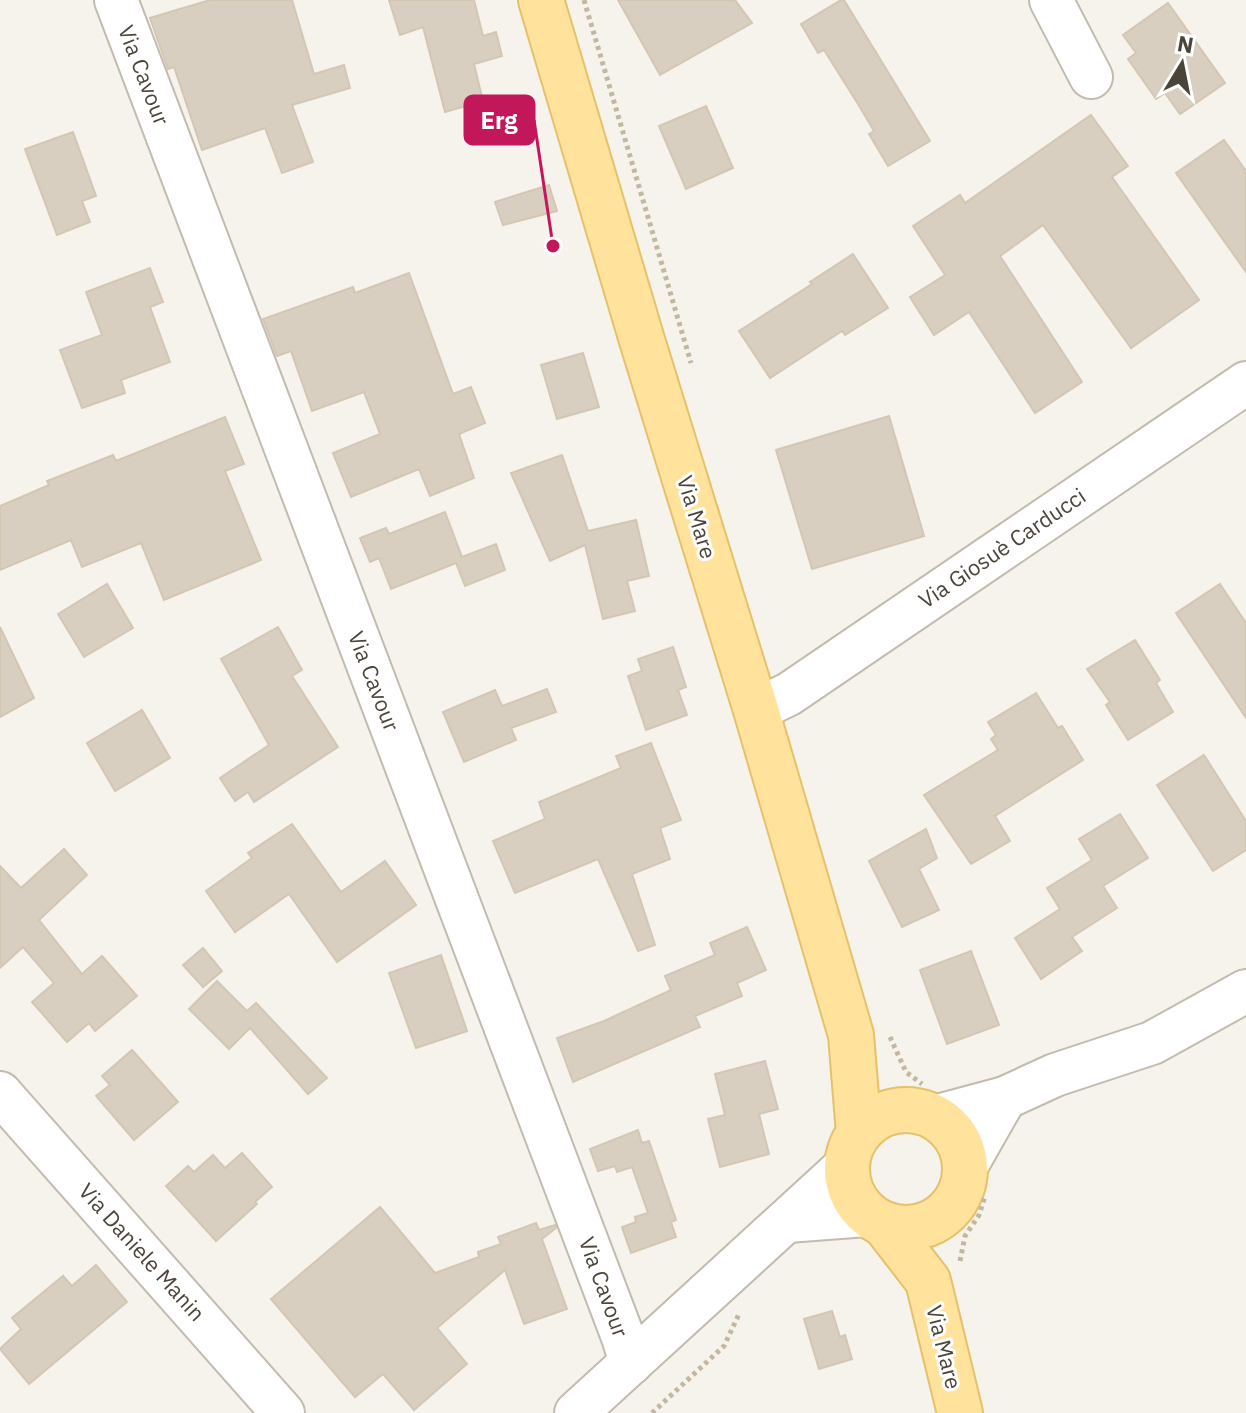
<svg xmlns="http://www.w3.org/2000/svg" width="1246" height="1413" viewBox="0 0 1246 1413" font-family="'IBM Plex Sans',sans-serif">
  <style>
    .building { fill: #d8cfc1; stroke: #d3c7b4; stroke-width: 2 }
    .lines { fill: none; stroke-linecap: round; stroke-linejoin: round }
    .minor-casing { stroke: #c2bbae; stroke-width: 46 }
    .major-casing { stroke: #e6c16a; stroke-width: 48 }
    .path { stroke: #c4b79f; stroke-width: 5; stroke-dasharray: 4 4; stroke-linecap: butt }
    .minor { stroke: #fff; stroke-width: 42 }
    .major { stroke: #ffe39c; stroke-width: 44 }
    .labels { text-anchor: middle; stroke-width: 6; stroke-linejoin: round; paint-order: stroke }
    .street-label { font-size: 22px; fill: #4b4439; stroke: #fff }
    .leader { fill: none; stroke: #c2185b; stroke-width: 3 }
    .callout-dot { fill: #c2185b; stroke: #fff; stroke-width: 3 }
    .callout { fill: #c2185b; stroke: #c2185b; stroke-width: 3 }
    .callout-label { font-size: 24px; text-anchor: middle; font-weight: bold; fill: #fff }
  </style>
  <rect width="100%" height="100%" fill="#f6f3ec"/>
  <g class="building">
    <polygon points="210,0 292,0 314,74 344,65 350,88 292,105 313,162 282,173 265,128 202,150 174,67 168,69 150,18"/>
    <polygon points="389,0 474,0 483,36 496,32 502,56 474,64 483,101 445,112 423,27 400,35"/>
    <polygon points="618,0 735,0 752,23 660,75"/>
    <polygon points="841,0 844,0 930,141 888,166 869,134 874,131 858,104 824,50 818,53 801,24"/>
    <polygon points="1168,3 1225,83 1180,114 1165,93 1156,99 1128,59 1136,53 1123,35"/>
    <polygon points="706,106 733,168 686,189 659,126"/>
    <polygon points="1091,115 1128,166 1112,177 1199,300 1131,348 1043,225 1000,256 1082,382 1035,413 969,312 934,335 910,297 945,275 913,226 960,195 965,203"/>
    <polygon points="73,132 96,196 82,201 90,222 57,235 25,149"/>
    <polygon points="1224,140 1246,171 1246,272 1176,173"/>
    <polygon points="549,185 557,211 503,225 495,202"/>
    <polygon points="853,254 888,308 845,335 842,331 770,378 739,331 812,284 810,282"/>
    <polygon points="150,268 163,302 150,307 170,362 121,380 125,393 82,408 60,350 102,335 86,292"/>
    <polygon points="409,273 453,394 471,387 485,423 459,434 474,478 430,496 419,469 351,497 333,453 380,434 364,392 312,411 291,351 277,356 263,319 353,287 355,293"/>
    <polygon points="583,353 599,407 557,419 541,365"/>
    <polygon points="889,416 924,536 812,569 776,450"/>
    <polygon points="225,417 244,464 225,471 261,560 164,600 141,543 82,567 71,540 0,570 0,506 49,485 47,481 113,455 116,461"/>
    <polygon points="562,455 588,531 636,520 649,576 627,581 635,611 603,619 585,545 550,561 511,473"/>
    <polygon points="445,512 462,557 496,544 505,570 465,586 456,563 391,589 379,558 370,562 360,538 386,528 389,534"/>
    <polygon points="107,584 133,628 84,657 58,614"/>
    <polygon points="1220,584 1246,623 1246,718 1176,613"/>
    <polygon points="0,627 34,698 0,717"/>
    <polygon points="278,627 302,670 292,676 338,747 254,802 248,792 235,801 220,778 269,745 221,659"/>
    <polygon points="1135,640 1160,680 1156,683 1173,712 1128,740 1106,705 1110,702 1087,669"/>
    <polygon points="673,647 686,687 678,690 687,715 646,730 628,676 642,671 638,659"/>
    <polygon points="547,689 556,712 511,728 516,740 464,762 443,712 495,690 502,706"/>
    <polygon points="1036,693 1058,728 1062,726 1083,760 995,816 1010,841 971,864 924,795 998,750 991,739 996,735 988,722"/>
    <polygon points="142,710 170,758 115,791 87,743"/>
    <polygon points="651,743 681,820 660,828 670,859 632,874 655,945 638,951 598,859 515,893 493,841 545,819 539,802 621,768 616,756"/>
    <polygon points="1204,755 1246,821 1246,850 1213,871 1157,785"/>
    <polygon points="1120,814 1148,858 1103,886 1117,908 1072,937 1082,951 1041,979 1015,938 1060,909 1047,888 1092,860 1079,839"/>
    <polygon points="292,824 341,892 385,861 416,905 337,962 289,894 235,932 206,891 252,858 248,853"/>
    <polygon points="926,829 937,858 919,869 939,910 902,927 869,861"/>
    <polygon points="64,849 87,875 39,920 82,974 102,956 137,996 95,1031 89,1023 67,1042 32,1002 54,983 23,947 0,968 0,866 21,888"/>
    <polygon points="747,927 766,970 737,983 742,996 695,1016 700,1027 573,1082 557,1038 604,1021 671,990 665,976 715,955 710,943"/>
    <polygon points="203,948 222,971 203,987 183,965"/>
    <polygon points="971,951 999,1025 947,1044 920,970"/>
    <polygon points="441,955 467,1031 416,1048 389,973"/>
    <polygon points="217,981 247,1011 256,1003 327,1078 308,1094 250,1028 229,1049 189,1009"/>
    <polygon points="132,1050 178,1102 134,1140 96,1096 110,1085 102,1076"/>
    <polygon points="765,1061 778,1109 759,1114 769,1154 720,1167 708,1119 725,1115 715,1074"/>
    <polygon points="638,1130 642,1143 649,1141 676,1220 671,1222 676,1237 631,1253 622,1227 636,1222 635,1217 648,1213 632,1167 617,1172 615,1166 598,1171 590,1149"/>
    <polygon points="242,1153 272,1187 255,1202 257,1204 216,1241 166,1186 188,1166 194,1172 213,1155 225,1168"/>
    <polygon points="380,1207 435,1273 479,1257 478,1252 501,1244 498,1237 536,1223 539,1230 555,1225 556,1228 542,1239 567,1309 524,1324 505,1270 437,1328 467,1364 414,1410 383,1374 355,1397 271,1299"/>
    <polygon points="96,1265 127,1302 29,1384 0,1349 21,1329 12,1318 63,1276 72,1286"/>
    <polygon points="832,1311 840,1337 845,1335 852,1359 819,1369 804,1319"/>
  </g>
  <g class="lines">
    <g class="minor-casing">
      <g id="minor">
        <polyline points="116,0 623,1337 631,1363"/>
        <polyline points="1051,0 1091,77"/>
        <polyline points="756,710 789,694 1246,383"/>
        <polyline points="0,1093 283,1413"/>
        <polyline points="934,1117 1005,1098 1055,1075 1152,1043 1246,991"/>
        <polyline points="965,1168 1005,1098"/>
        <polyline points="787,1221 867,1215"/>
        <polyline points="576,1413 846,1166"/>
      </g>
    </g>
    <g class="major-casing">
      <g id="major">
        <polyline points="541,0 641,337 756,710 851,1035 859,1133"/>
        <circle cx="906" cy="1169" r="59"/>
        <polyline points="884,1224 928,1281 960,1413"/>
      </g>
    </g>
    <g class="path">
      <polyline points="584,0 691,363"/>
      <polyline points="890,1037 906,1072 922,1084"/>
      <polyline points="960,1261 965,1236 979,1215 985,1196"/>
      <polyline points="652,1413 724,1346 739,1314"/>
    </g>
    <use href="#minor" class="minor"/>
    <use href="#major" class="major"/>
  </g>
  <g class="labels">
    <g class="street-label">
      <text transform="translate(144 75) rotate(69)" y="8">Via Cavour</text>
      <text transform="translate(697 517) rotate(73)" y="8">Via Mare</text>
      <text transform="translate(1002 548) rotate(-34)" y="8">Via Giosuè Carducci</text>
      <text transform="translate(374 681) rotate(69)" y="8">Via Cavour</text>
      <text transform="translate(142 1252) rotate(48)" y="8">Via Daniele Manin</text>
      <text transform="translate(604 1287) rotate(70)" y="8">Via Cavour</text>
      <text transform="translate(944 1347) rotate(76)" y="8">Via Mare</text>
    </g>
  </g>
  <path class="leader" d="M553 246L534 120"/>
  <circle class="callout-dot" cx="553" cy="246" r="8"/>
  <rect class="callout" x="465" y="96" width="69" height="48" rx="8"/>
  <g class="callout-label">
    <text x="499" y="129">Erg</text>
  </g>
  <g transform="translate(1182 64) rotate(10)" stroke="#ffffff" stroke-width="6" paint-order="stroke">
  <path d="M0-6L14 30L0 20L-14 30Z" fill="#4b4439"/>
  <text y="-12" font-size="22" font-weight="bold" text-anchor="middle" fill="#4b4439">N</text>
  </g>
</svg>
